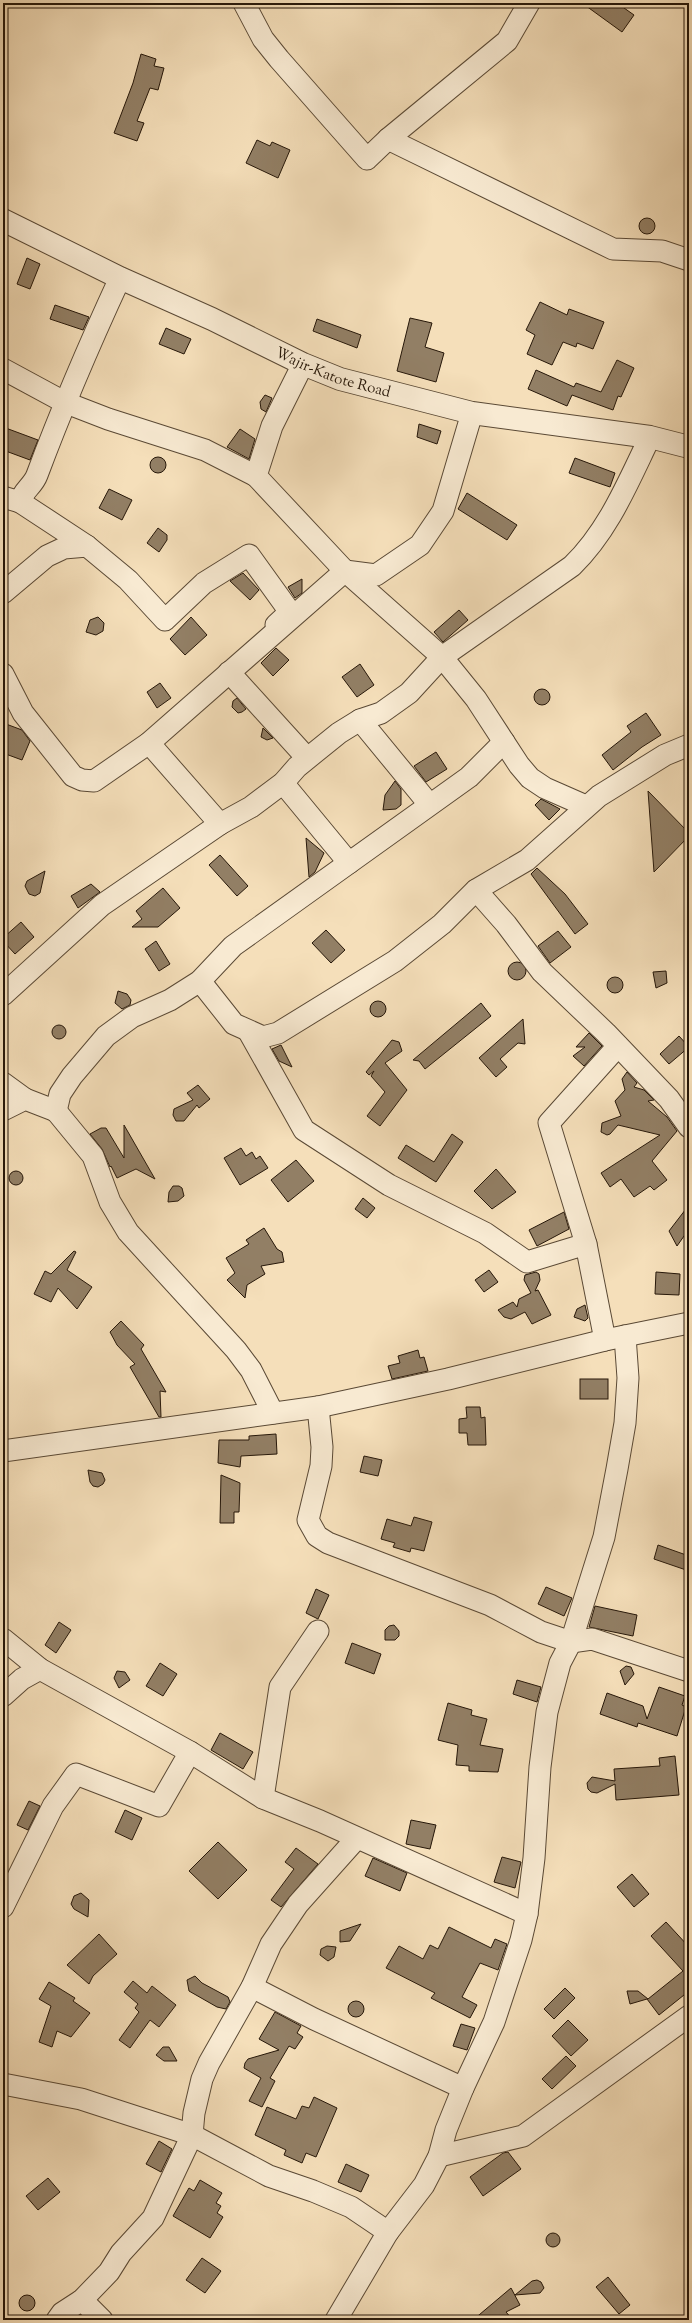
<svg xmlns="http://www.w3.org/2000/svg" width="692" height="2323" viewBox="0 0 692 2323" font-family="'Sorts Mill Goudy',serif">
  <style>
    .building { fill: #927f65; stroke: #261709 }
    .lines { fill: none; stroke-linecap: round; stroke-linejoin: round }
    .minor-casing { stroke: #5a4935; stroke-width: 23 }
    .tertiary-casing { stroke: #5a4935; stroke-width: 24 }
    .minor { stroke: #f8ead2; stroke-width: 21 }
    .tertiary { stroke: #f8ead2; stroke-width: 22 }
    .labels { text-anchor: middle; stroke-width: 3; stroke-linejoin: round; paint-order: stroke }
    .street-label { font-size: 15px; fill: #261709; stroke: #f8ead2 }
  </style>
  <rect width="100%" height="100%" fill="#f5dfba"/>
  <filter id="stains"><feTurbulence type="fractalNoise" baseFrequency=".005" numOctaves="4"/><feColorMatrix values="0 0 0 0 .2 0 0 0 0 .09 0 0 0 0 .02 0 0 0 .5 -.17"/></filter>
  <radialGradient id="worn" r=".72"><stop offset=".6" stop-color="#630" stop-opacity="0"/><stop offset="1" stop-color="#630" stop-opacity=".3"/></radialGradient>
  <g class="building">
    <polygon points="582,3 617,3 634,15 622,32"/>
    <polygon points="141,54 156,59 154,66 164,68 158,90 150,88 137,121 144,123 137,141 114,133 133,83"/>
    <polygon points="257,140 270,146 272,142 290,150 278,178 246,163"/>
    <circle cx="647" cy="226" r="8"/>
    <polygon points="27,258 40,264 30,289 17,284"/>
    <polygon points="540,302 567,315 569,309 604,322 593,349 577,343 576,347 563,342 552,365 527,354 535,335 526,330"/>
    <polygon points="55,305 89,317 83,330 50,319"/>
    <polygon points="410,318 432,323 425,347 444,353 436,382 397,371"/>
    <polygon points="317,319 361,335 357,348 313,331"/>
    <polygon points="166,328 191,339 184,354 159,344"/>
    <polygon points="617,360 634,368 621,397 618,396 613,410 572,395 567,406 528,389 536,370 574,387 576,383 601,392"/>
    <polygon points="265,395 272,398 266,412 261,409 260,402"/>
    <polygon points="419,424 441,431 437,444 417,437"/>
    <polygon points="3,427 38,440 30,460 3,450"/>
    <polygon points="240,429 255,439 249,459 227,447"/>
    <circle cx="158" cy="465" r="8"/>
    <polygon points="575,458 615,473 610,487 569,473"/>
    <polygon points="109,489 132,500 122,520 99,508"/>
    <polygon points="467,493 517,525 507,540 458,509"/>
    <polygon points="158,528 167,535 167,540 159,552 147,543"/>
    <polygon points="243,573 259,590 250,600 230,581"/>
    <polygon points="302,579 302,593 295,598 288,587"/>
    <polygon points="459,610 468,620 443,642 434,632"/>
    <polygon points="98,617 104,623 103,631 96,635 86,632 90,620"/>
    <polygon points="191,617 207,635 185,655 170,639"/>
    <polygon points="276,648 289,660 273,676 261,663"/>
    <polygon points="360,664 374,685 357,697 342,677"/>
    <polygon points="160,683 171,698 157,708 147,692"/>
    <circle cx="542" cy="697" r="8"/>
    <polygon points="237,698 246,709 242,712 238,713 232,707 233,701"/>
    <polygon points="646,713 661,735 642,747 613,770 602,755 631,732 627,726"/>
    <polygon points="6,724 22,730 30,741 22,760 3,753 3,732"/>
    <polygon points="263,728 273,738 267,740 261,737"/>
    <polygon points="436,752 447,769 426,782 414,766"/>
    <polygon points="395,781 401,789 401,805 396,809 383,810 385,795"/>
    <polygon points="648,791 689,833 689,836 654,872"/>
    <polygon points="541,799 560,809 549,820 535,805"/>
    <polygon points="306,838 324,853 315,872 309,877"/>
    <polygon points="220,855 248,886 237,896 209,865"/>
    <polygon points="537,868 565,894 588,924 575,934 531,874"/>
    <polygon points="45,871 40,893 35,896 29,894 25,886 27,881"/>
    <polygon points="91,884 100,892 78,908 71,896"/>
    <polygon points="163,888 180,908 158,927 132,927 142,919 136,911"/>
    <polygon points="21,922 34,937 15,954 3,941 3,938"/>
    <polygon points="326,930 345,950 331,963 312,943"/>
    <polygon points="558,931 571,947 550,963 538,946"/>
    <polygon points="156,941 170,964 159,971 145,949"/>
    <circle cx="517" cy="971" r="9"/>
    <polygon points="666,971 667,983 656,988 653,972"/>
    <circle cx="615" cy="985" r="8"/>
    <polygon points="118,991 127,994 131,1000 130,1005 122,1009 115,1003"/>
    <circle cx="378" cy="1009" r="8"/>
    <polygon points="481,1003 491,1016 425,1069 419,1061 413,1060"/>
    <polygon points="523,1019 525,1044 518,1043 500,1059 507,1067 496,1077 479,1058"/>
    <circle cx="59" cy="1032" r="7"/>
    <polygon points="589,1033 602,1046 584,1066 573,1056 585,1047 576,1047"/>
    <polygon points="679,1036 689,1047 669,1064 660,1054"/>
    <polygon points="392,1040 399,1042 402,1051 385,1063 407,1090 380,1126 367,1116 385,1092 371,1076 374,1071 369,1075 366,1072"/>
    <polygon points="281,1045 292,1067 279,1061 272,1049"/>
    <polygon points="627,1072 637,1083 634,1087 644,1090 654,1100 648,1101 667,1117 677,1131 652,1161 667,1180 654,1190 650,1186 634,1197 621,1179 610,1187 601,1173 660,1135 618,1125 610,1134 607,1135 601,1132 602,1123 621,1116 615,1101 625,1090 622,1079"/>
    <polygon points="198,1085 210,1099 199,1108 197,1105 184,1121 176,1121 173,1115 174,1109 193,1100 187,1093"/>
    <polygon points="124,1125 155,1179 136,1169 117,1178 111,1166 110,1167 102,1149 90,1134 101,1128 106,1128 124,1158"/>
    <polygon points="452,1134 463,1142 436,1182 398,1158 406,1145 434,1162"/>
    <polygon points="241,1148 246,1156 252,1152 256,1159 260,1156 268,1168 240,1185 224,1158"/>
    <polygon points="296,1160 314,1181 288,1202 271,1180"/>
    <polygon points="496,1169 516,1192 492,1209 474,1191"/>
    <circle cx="16" cy="1178" r="7"/>
    <polygon points="173,1186 179,1186 182,1188 184,1196 178,1201 168,1202 169,1192"/>
    <polygon points="363,1198 375,1208 367,1218 355,1209"/>
    <polygon points="689,1205 689,1229 677,1246 669,1231"/>
    <polygon points="564,1212 569,1229 537,1246 529,1230"/>
    <polygon points="264,1228 277,1249 282,1252 284,1262 261,1266 265,1274 247,1285 245,1298 227,1280 235,1273 226,1258 249,1244 246,1240"/>
    <polygon points="74,1251 76,1252 67,1270 92,1287 77,1309 58,1288 51,1302 34,1294 45,1271 51,1274"/>
    <polygon points="489,1270 498,1282 484,1292 475,1280"/>
    <polygon points="536,1272 539,1274 540,1280 535,1291 538,1290 551,1315 532,1324 525,1312 511,1319 504,1317 498,1310 513,1302 517,1307 519,1299 531,1293 524,1280 525,1275"/>
    <polygon points="656,1272 680,1274 679,1295 655,1294"/>
    <polygon points="585,1305 588,1318 585,1321 574,1317 577,1309"/>
    <polygon points="121,1321 144,1345 141,1349 166,1392 160,1391 161,1417 159,1417 130,1367 135,1364 117,1345 110,1332"/>
    <polygon points="418,1350 420,1358 424,1357 428,1371 392,1379 388,1366 400,1363 398,1356"/>
    <rect x="580" y="1379" width="28" height="20"/>
    <polygon points="466,1407 480,1407 481,1418 485,1417 486,1445 468,1445 467,1433 459,1433 459,1419 467,1418"/>
    <polygon points="276,1434 277,1454 241,1456 240,1467 218,1463 219,1440 249,1440 249,1436"/>
    <polygon points="364,1456 382,1460 378,1476 360,1472"/>
    <polygon points="88,1470 102,1473 105,1480 103,1484 98,1487 93,1486 90,1482"/>
    <polygon points="221,1475 240,1483 239,1512 234,1512 234,1523 220,1523"/>
    <polygon points="414,1517 432,1522 424,1551 411,1548 410,1552 393,1547 395,1543 381,1539 387,1519 411,1526"/>
    <polygon points="658,1545 689,1556 689,1571 654,1559"/>
    <polygon points="546,1587 572,1598 564,1616 538,1604"/>
    <polygon points="316,1589 329,1595 318,1619 306,1613"/>
    <polygon points="595,1606 637,1615 633,1636 589,1627"/>
    <polygon points="59,1622 71,1630 56,1653 45,1645"/>
    <polygon points="394,1625 399,1631 399,1636 395,1640 385,1640 385,1630 389,1626"/>
    <polygon points="352,1643 381,1654 374,1674 345,1663"/>
    <polygon points="160,1663 177,1674 163,1696 146,1686"/>
    <polygon points="626,1666 631,1667 634,1674 625,1685 620,1671"/>
    <polygon points="117,1671 125,1672 130,1680 119,1688 114,1678"/>
    <polygon points="517,1680 541,1687 537,1702 513,1694"/>
    <polygon points="659,1687 685,1696 682,1705 686,1707 677,1736 638,1723 637,1727 600,1714 607,1693 643,1706 647,1719"/>
    <polygon points="448,1703 472,1710 471,1715 487,1719 480,1745 503,1749 498,1772 469,1771 469,1766 456,1765 458,1745 438,1740"/>
    <polygon points="220,1733 253,1752 243,1769 211,1750"/>
    <polygon points="675,1756 679,1795 616,1800 615,1784 597,1793 591,1792 588,1789 587,1783 592,1777 615,1781 614,1769 660,1766 659,1758"/>
    <polygon points="29,1801 40,1806 28,1830 17,1825"/>
    <polygon points="125,1810 142,1818 132,1840 115,1832"/>
    <polygon points="411,1820 436,1825 430,1849 406,1844"/>
    <polygon points="218,1842 247,1870 218,1899 189,1871"/>
    <polygon points="296,1848 318,1864 281,1907 271,1900 294,1869 285,1862"/>
    <polygon points="502,1857 521,1862 515,1888 494,1882"/>
    <polygon points="373,1858 407,1873 400,1891 365,1876"/>
    <polygon points="632,1874 649,1894 634,1907 617,1887"/>
    <polygon points="81,1893 89,1900 88,1917 74,1909 71,1904 74,1896"/>
    <polygon points="666,1922 689,1947 689,1991 659,2015 647,1999 630,2004 627,1991 638,1991 648,1999 683,1971 651,1936"/>
    <polygon points="361,1924 350,1941 340,1942 340,1931"/>
    <polygon points="449,1927 491,1948 495,1939 507,1944 498,1970 480,1963 462,1997 477,2005 470,2018 431,1998 435,1993 386,1968 399,1946 423,1959 430,1945 438,1949"/>
    <polygon points="99,1934 117,1954 93,1976 89,1984 67,1965"/>
    <polygon points="327,1946 336,1947 334,1957 328,1961 320,1955 321,1949"/>
    <polygon points="195,1976 202,1983 228,1997 230,2002 226,2009 217,2007 189,1991 187,1980"/>
    <polygon points="133,1981 147,1993 152,1986 176,2005 159,2027 150,2020 130,2048 119,2040 139,2012 135,2008 138,2004 124,1992"/>
    <polygon points="49,1982 75,1998 73,2001 90,2013 71,2037 57,2031 52,2047 39,2042 51,2006 39,1999"/>
    <polygon points="565,1988 575,1998 554,2019 544,2009"/>
    <circle cx="356" cy="2009" r="8"/>
    <polygon points="275,2012 301,2026 297,2033 303,2037 295,2049 289,2046 270,2078 275,2081 262,2107 249,2101 261,2078 244,2068 245,2063 248,2059 279,2050 259,2039"/>
    <polygon points="568,2020 588,2040 571,2056 552,2036"/>
    <polygon points="461,2024 475,2028 467,2050 453,2046"/>
    <polygon points="163,2047 169,2047 177,2061 164,2061 156,2055"/>
    <polygon points="566,2056 576,2066 552,2089 542,2079"/>
    <polygon points="314,2097 337,2108 316,2157 306,2153 302,2163 284,2155 286,2150 255,2135 267,2107 296,2119 302,2106 309,2108"/>
    <polygon points="159,2141 172,2149 161,2172 146,2164"/>
    <polygon points="508,2152 521,2169 483,2196 470,2177 503,2153"/>
    <polygon points="346,2164 369,2175 361,2192 338,2182"/>
    <polygon points="48,2178 60,2192 38,2210 26,2196"/>
    <polygon points="200,2180 222,2193 216,2203 221,2206 217,2213 223,2217 210,2238 173,2216 189,2188 194,2191"/>
    <circle cx="553" cy="2240" r="7"/>
    <polygon points="202,2258 221,2271 205,2293 186,2280"/>
    <polygon points="608,2277 630,2305 619,2314 596,2287"/>
    <polygon points="537,2280 541,2282 544,2288 540,2293 515,2295 532,2281"/>
    <polygon points="511,2288 520,2305 506,2312 513,2320 473,2320"/>
    <circle cx="27" cy="2303" r="8"/>
  </g>
  <g class="lines">
    <g class="minor-casing">
      <g id="minor">
        <polyline points="244,3 263,39 279,59 367,159 388,139 507,41 529,3"/>
        <polyline points="388,139 613,249 662,251 689,260"/>
        <polyline points="303,364 272,426 256,476 345,571 442,657 476,699 519,765 530,778 545,788 586,806"/>
        <polyline points="3,369 64,402 108,419 205,450 256,476"/>
        <polyline points="3,497 20,502 87,546 128,580 165,620 204,583 249,555 290,612 276,625"/>
        <path d="M20 502C23 490 33 486 37 475 62 408 90 343 120 278"/>
        <polyline points="3,593 47,556 64,548 87,546"/>
        <polyline points="229,672 307,758"/>
        <polyline points="3,674 23,713 73,776 82,780 94,781 149,743 345,571 376,575 420,545 443,511 472,413"/>
        <polyline points="360,720 429,804"/>
        <polyline points="149,743 220,824"/>
        <polyline points="283,783 349,863"/>
        <polyline points="476,890 506,924 542,972 606,1033 669,1099 689,1127"/>
        <polyline points="200,981 234,1024 263,1037 278,1033 395,961 442,924 476,890 527,860 599,796 665,755 689,745"/>
        <path d="M3 995 102 905 220 824 251 807 283 783 297 767 339 733 360 720 381 713 409 693 442 657 572 566C609 530 628 482 650 437"/>
        <polyline points="249,1032 304,1130 389,1185 485,1233 527,1262 586,1244 605,1340"/>
        <polyline points="3,1083 25,1099"/>
        <polyline points="3,1110 25,1099 56,1111 60,1094 72,1076 106,1036 132,1017 170,1000 200,981 233,946 469,777 504,742"/>
        <polyline points="56,1111 93,1156 110,1202 128,1232 236,1350 251,1370 273,1413"/>
        <polyline points="586,1244 549,1123 618,1046"/>
        <polyline points="318,1407 322,1447 321,1466 308,1520 317,1536 328,1543 490,1605 541,1632 571,1642 592,1639 689,1671"/>
        <polyline points="3,1451 318,1407 448,1379 605,1340 689,1323"/>
        <polyline points="3,1639 40,1669 190,1752 263,1798 320,1821 527,1914"/>
        <polyline points="3,1696 22,1679 40,1669"/>
        <polyline points="263,1798 280,1687 318,1631"/>
        <polyline points="3,1907 53,1806 76,1774 159,1806 190,1752"/>
        <polyline points="252,1987 314,2019 463,2088"/>
        <polyline points="3,2084 81,2099 192,2135 269,2176 313,2191 351,2207 388,2232"/>
        <polyline points="439,2156 523,2136 689,2016"/>
        <polyline points="82,2300 102,2320"/>
        <polyline points="57,2320 62,2313 82,2300 109,2272 121,2253 153,2218 192,2135 194,2113 202,2079 209,2063 252,1987 271,1944 298,1904 356,1839"/>
        <polyline points="336,2320 388,2232 424,2185 439,2156 446,2130 463,2088 494,2022 521,1940 527,1914 534,1858 540,1767 547,1712 560,1663 571,1642 604,1537 617,1469 625,1423 628,1378 625,1336"/>
      </g>
    </g>
    <g class="tertiary-casing">
      <g id="tertiary">
        <path id="s1" d="M3 220 120 278 212 319 303 364 340 379 472 413 650 437 689 447"/>
      </g>
    </g>
    <use href="#minor" class="minor"/>
    <use href="#tertiary" class="tertiary"/>
  </g>
  <g class="labels">
    <g class="street-label">
      <text dy="5" stroke="none"><textPath href="#s1" startOffset="364">Wajir-Katote Road</textPath></text>
    </g>
  </g>
  <rect width="692" height="2323" fill="none" stroke="#f5dfba" stroke-width="16"/>
  <rect x="4" y="4" width="684" height="2315" fill="none" stroke="#261709" stroke-width="2"/>
  <rect x="8" y="8" width="676" height="2307" fill="none" stroke="#261709"/>
  <rect width="100%" height="100%" filter="url(#stains)"/>
  <rect width="100%" height="100%" fill="url(#worn)"/>
</svg>
